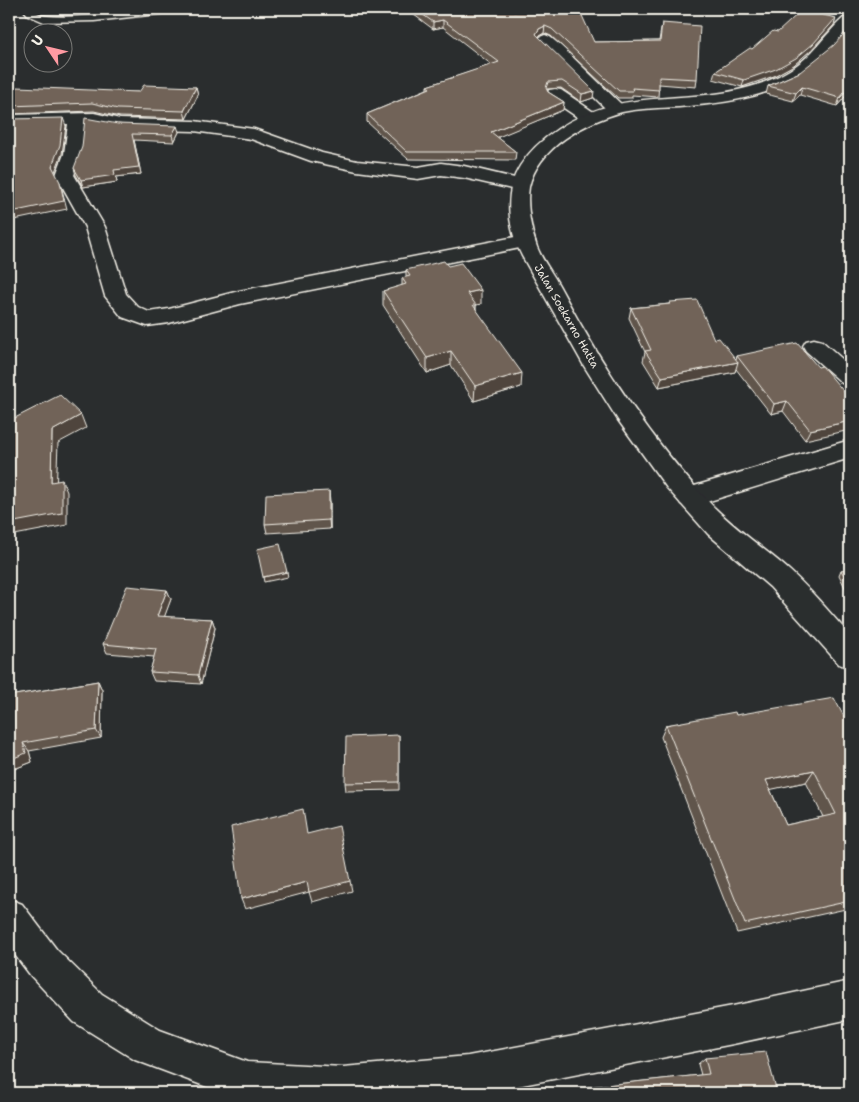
<svg xmlns="http://www.w3.org/2000/svg" width="859" height="1102" viewBox="0 0 859 1102" font-family="'Shantell Sans',sans-serif">
  <style>
    .lines { fill: none; stroke-linecap: round; stroke-linejoin: round }
    .lane-casing { stroke: #f4f1e8; stroke-width: 3 }
    .street-casing { stroke: #f4f1e8; stroke-width: 3 }
    .secondary-casing { stroke: #f4f1e8; stroke-width: 3 }
    .lane { fill: #2a2d2e; fill-rule: evenodd }
    .street { fill: #2a2d2e; fill-rule: evenodd }
    .secondary { fill: #2a2d2e; fill-rule: evenodd }
    .wall { fill: #61554c; stroke: #f4f1e8; fill-rule: evenodd }
    .shaded-wall { fill: #4f453e; stroke: #f4f1e8 }
    .building { fill: #716358; stroke: #f4f1e8; fill-rule: evenodd }
    .labels { text-anchor: middle; stroke-width: 4; stroke-linejoin: round; paint-order: stroke }
    .far-street-label { font-size: 11px; fill: #f4f1e8; stroke: #2a2d2e }
  </style>
  <rect width="100%" height="100%" fill="#2a2d2e"/>
  <filter id="ink" filterUnits="userSpaceOnUse"><feTurbulence type="fractalNoise" baseFrequency=".02" numOctaves="2"/><feDisplacementMap in="SourceGraphic" scale="10" xChannelSelector="R" yChannelSelector="G"/><feConvolveMatrix kernelMatrix="1 2 1 2 8 2 1 2 1" color-interpolation-filters="sRGB"/></filter>
  <g filter="url(#ink)">
    <g class="lines">
      <g class="lane-casing">
        <path id="lane" d="M23 9C32 9 38 15 47 16 92 20 137 6 182 9L177 12 94 21 44 22 28 15Z"/>
      </g>
      <g class="street-casing">
        <g id="street">
          <polygon points="545,35 550,37 561,46 621,104 623,108 621,112 609,112 537,40 540,37"/>
          <polygon points="555,89 561,90 595,113 598,117 595,121 589,122 583,121 549,98 547,94 549,90"/>
          <polygon points="94,113 120,119 194,121 254,129 322,153 357,161 418,167 441,163 464,166 527,181 529,185 527,189 520,191 464,178 441,175 418,179 357,171 311,161 251,139 194,131 120,129 94,123 85,123 82,154 74,175 105,227 126,294 138,307 149,312 169,309 239,291 525,235 532,237 535,241 532,245 525,247 240,304 169,323 147,326 122,317 105,296 85,227 56,175 64,154 68,124 9,125 9,115"/>
          <polygon points="814,339 822,341 850,366 850,386 842,383 806,351 803,346 806,341"/>
          <polygon points="850,440 850,458 690,507 681,504 677,497 681,490"/>
          <polygon points="9,899 22,904 57,950 102,994 160,1030 247,1062 343,1067 468,1056 733,1006 850,981 850,1019 733,1044 482,1093 223,1093 135,1060 74,1022 31,976 9,947"/>
        </g>
      </g>
      <g class="secondary-casing">
        <path id="secondary" d="M850 14C851 31 842 39 830 52 788 95 737 102 679 107 660 108 641 108 622 112 586 122 538 147 529 187 526 205 531 230 537 247 543 262 554 275 561 289 601 364 650 438 707 500 730 525 757 543 782 564 807 585 828 611 850 635V668L839 664 770 587 708 534 667 488 618 420 584 366 522 256C508 229 503 192 520 166 530 150 543 139 558 129 628 82 699 110 770 80 783 75 797 66 808 56 818 47 841 16 850 14Z"/>
      </g>
      <use href="#lane" class="lane"/>
      <use href="#street" class="street"/>
      <use href="#secondary" class="secondary"/>
    </g>
    <g class="wall">
      <polygon points="406,9 509,9 514,12 594,42 659,41 662,23 697,79 696,87 659,84 658,97 632,95 632,98 618,98 551,36 544,33 538,36 593,98 581,102 561,88 547,89 548,92 564,102 563,110 497,137 516,152 515,160 408,159 367,122 367,114 427,89 427,86 492,65 443,27 433,29"/>
      <polygon points="836,18 834,25 811,50 794,65 774,76 742,87 713,79 715,72 752,49 778,32"/>
      <polygon points="800,72 850,91 837,106 800,95 793,101 766,94 768,86"/>
      <polygon points="196,87 198,95 186,119 120,117 94,111 9,114 9,95 139,92"/>
      <polygon points="118,124 179,132 174,142 134,140 141,174 116,177 117,182 83,187 76,175 74,168"/>
      <polygon points="448,266 481,304 476,305 476,309 521,387 474,401 451,365 427,373 383,305 383,291 402,286 402,278 406,277 406,270"/>
      <polygon points="670,302 714,339 736,359 737,356 818,367 845,393 805,440 783,411 771,414 736,369 735,372 659,387 643,361 645,352 629,318 631,308 669,304"/>
      <polygon points="330,501 330,529 267,533 265,524"/>
      <polygon points="850,569 850,598 839,575 841,570"/>
      <polygon points="167,590 171,599 164,617 212,619 215,628 201,684 154,681 150,672 154,657 107,653 103,644"/>
      <polygon points="98,681 102,690 101,738 29,751 32,762 9,771 9,696"/>
      <path d="M736 715 850 728V908L737 933 661 737 666 725ZM806 782 823 817 786 825 770 789Z"/>
      <polygon points="399,735 399,790 346,791 345,783"/>
      <polygon points="705,1058 777,1093 583,1093 583,1092 587,1087 701,1075 698,1064"/>
    </g>
    <g class="shaded-wall">
      <polygon points="836,18 834,25 811,50 794,65 774,76 742,87 744,80"/>
      <polygon points="443,20 443,27 433,29 433,22"/>
      <polygon points="545,26 544,33 539,36 536,41 536,34 539,29"/>
      <polygon points="850,86 850,91 837,106 840,98"/>
      <polygon points="196,87 198,95 186,119 184,111"/>
      <polygon points="802,87 800,95 793,101 796,93"/>
      <polygon points="594,91 593,98 581,102 582,94"/>
      <polygon points="564,102 563,110 491,140 491,132"/>
      <polygon points="63,118 66,126 62,154 54,174 52,166"/>
      <polygon points="177,126 179,132 174,142 172,135"/>
      <polygon points="134,140 141,174 116,177 117,182 83,187 81,180 114,170"/>
      <polygon points="60,182 67,209 14,220 13,219 9,219 9,210"/>
      <polygon points="481,290 481,304 476,305 475,319 467,293"/>
      <polygon points="451,351 451,365 427,373 427,358"/>
      <polygon points="738,362 735,372 659,387 662,377"/>
      <polygon points="522,373 521,387 474,401 475,386"/>
      <polygon points="787,401 783,411 771,414 774,404"/>
      <polygon points="81,415 86,428 58,443 56,494 51,482 52,431"/>
      <polygon points="850,421 850,430 805,440 810,430"/>
      <polygon points="62,480 67,492 67,525 9,536 9,523"/>
      <polygon points="329,491 330,501 330,529 329,520"/>
      <polygon points="287,572 288,577 264,582 263,577"/>
      <polygon points="167,590 171,599 161,626 157,616"/>
      <polygon points="212,619 215,628 201,684 198,675"/>
      <polygon points="98,681 102,690 101,738 96,730"/>
      <polygon points="23,743 29,751 32,762 9,771 9,760"/>
      <polygon points="814,770 806,782 759,792 766,780"/>
      <polygon points="350,881 352,891 312,902 309,892 245,909 241,899 307,882"/>
    </g>
    <g class="building">
      <polygon points="415,9 509,9 514,12 534,9 579,9 594,42 660,41 662,23 700,26 697,79 659,77 659,90 632,88 633,91 619,91 552,29 545,26 539,29 536,34 594,91 582,94 562,81 548,82 546,88 548,92 564,102 491,132 516,152 407,152 367,114 430,88 427,86 499,62 443,20 433,22"/>
      <polygon points="802,10 836,18 813,44 796,58 776,69 744,80 715,72 750,48 752,49 773,31 778,32"/>
      <polygon points="850,24 850,86 840,98 802,87 796,93 768,86 800,72 834,45 849,28"/>
      <polygon points="144,85 196,87 184,111 118,109 92,103 9,106 9,95 17,87 139,92"/>
      <polygon points="63,118 60,145 52,166 60,182 64,201 11,212 10,210 9,210 9,119"/>
      <polygon points="85,118 118,124 177,126 172,135 132,134 139,167 114,170 115,175 81,180 74,168 82,147"/>
      <polygon points="444,261 448,266 461,263 481,290 467,293 476,305 473,305 522,373 475,386 451,351 427,358 383,291 406,284 402,278 410,276 406,270"/>
      <polygon points="697,300 714,339 719,338 738,362 662,377 645,351 651,350 631,308 670,304 670,302"/>
      <polygon points="797,343 818,367 822,366 845,393 847,393 850,396 850,421 810,430 787,401 774,404 737,356"/>
      <polygon points="60,395 81,415 52,431 51,482 62,480 62,513 9,523 9,421"/>
      <polygon points="329,491 329,520 265,524 266,494"/>
      <polygon points="280,544 287,572 263,577 257,549"/>
      <polygon points="850,569 850,587 841,570"/>
      <polygon points="127,586 167,590 157,616 212,619 198,675 150,672 156,649 103,644"/>
      <polygon points="98,681 96,730 23,743 26,753 9,760 9,696"/>
      <path d="M834 698 850 728V901L745 924 666 725 735 712 736 715ZM814 770 836 814 786 825 766 780Z"/>
      <polygon points="399,735 399,782 345,783 346,737"/>
      <polygon points="303,809 307,834 339,826 350,881 309,892 307,882 241,899 231,827"/>
      <polygon points="766,1052 777,1093 588,1093 587,1087 709,1074 705,1058"/>
    </g>
  </g>
  <g class="labels">
    <g class="far-street-label">
      <text transform="translate(567 316) rotate(60)" y="4">Jalan Soekarno Hatta</text>
    </g>
  </g>
  <rect width="859" height="1102" fill="none" stroke="#2a2d2e" stroke-width="30"/>
  <rect x="15" y="15" width="829" height="1072" fill="none" stroke="#f4f1e8" stroke-width="2" filter="url(#ink)"/>
  <g transform="translate(48 48) rotate(305)"><circle r="24" fill="#2a2d2e" stroke="#7b7b78"/>
  <path d="M0-4L9 19L0 12L-9 19Z" fill="#ff9aa2"/>
  <text y="-8" font-size="14" font-weight="bold" text-anchor="middle" fill="#f4f1e8">U</text>
  </g>
</svg>
